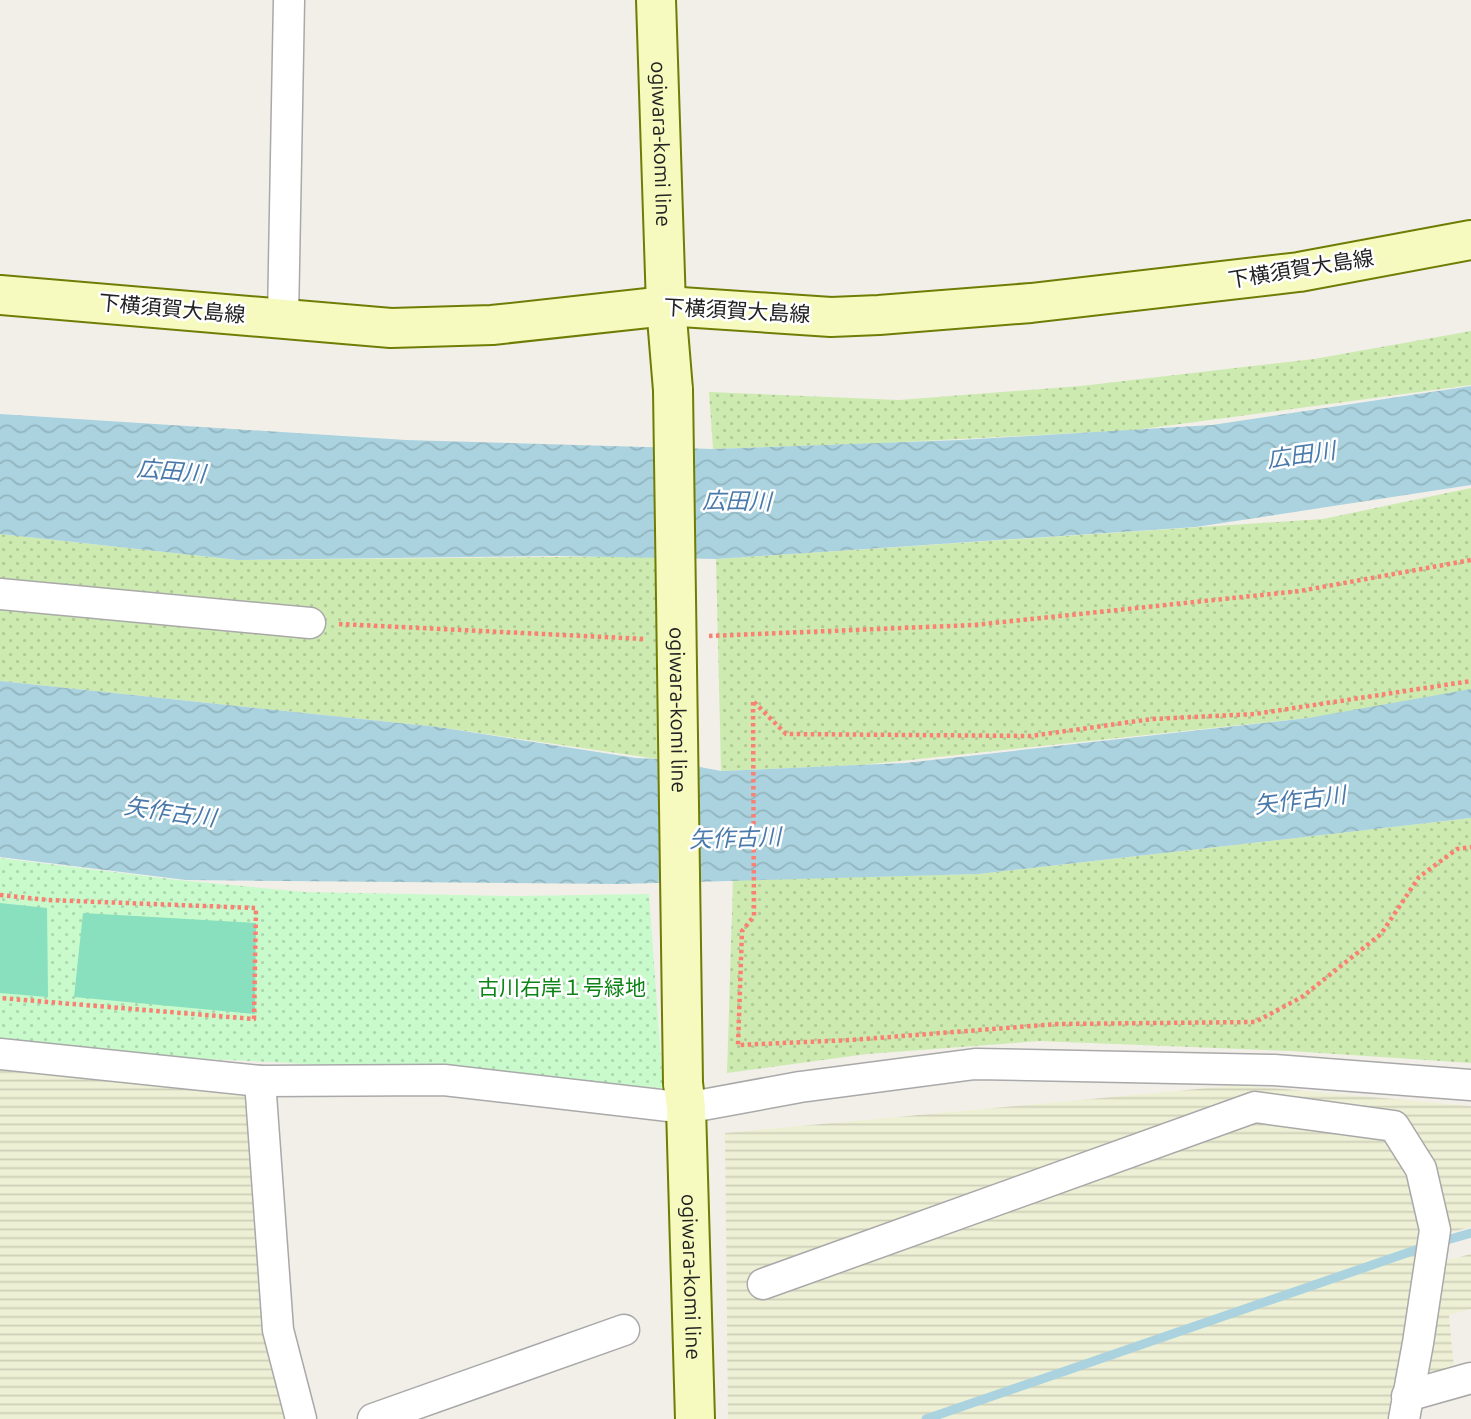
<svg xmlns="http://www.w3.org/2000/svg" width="1471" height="1419" viewBox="0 0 1471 1419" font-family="Ubuntu,'Noto Sans JP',sans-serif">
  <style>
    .farmland { fill: url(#farmland-rules) }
    .grass { fill: url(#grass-dots) }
    .park { fill: url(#park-dots) }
    .pitch { fill: #88e0be }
    .water { fill: url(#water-waves) }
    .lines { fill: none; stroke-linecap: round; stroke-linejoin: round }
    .stream { stroke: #aad3df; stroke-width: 9 }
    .minor-casing { stroke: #a9a9a9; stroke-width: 33 }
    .secondary-casing { stroke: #707d05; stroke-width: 42 }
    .path { stroke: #fa8072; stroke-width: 4.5; stroke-dasharray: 3.5 3.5; stroke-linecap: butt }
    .minor { stroke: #fff; stroke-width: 30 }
    .secondary { stroke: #f7fabf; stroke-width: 38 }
    .secondary-bridge-casing { stroke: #707d05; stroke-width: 42; stroke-linecap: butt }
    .secondary-bridge { stroke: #f7fabf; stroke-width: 38 }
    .labels { text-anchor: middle; stroke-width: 5; stroke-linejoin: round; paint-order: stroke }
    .street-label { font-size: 21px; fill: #222; stroke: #fff }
    .park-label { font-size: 21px; fill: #0c8416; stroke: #fff }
    .water-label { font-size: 23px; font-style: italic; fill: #4a7aab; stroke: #fff }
  </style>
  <defs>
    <pattern id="farmland-rules" width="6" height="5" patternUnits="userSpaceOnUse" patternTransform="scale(1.75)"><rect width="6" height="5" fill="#eef0d5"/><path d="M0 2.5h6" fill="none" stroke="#ccceb7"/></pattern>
    <pattern id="grass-dots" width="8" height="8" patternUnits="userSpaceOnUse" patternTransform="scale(1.75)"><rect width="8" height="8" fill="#cdebb0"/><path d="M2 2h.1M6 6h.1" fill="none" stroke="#b0c997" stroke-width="1.8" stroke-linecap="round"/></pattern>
    <pattern id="park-dots" width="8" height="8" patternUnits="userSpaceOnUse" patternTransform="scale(1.75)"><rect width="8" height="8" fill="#c8facc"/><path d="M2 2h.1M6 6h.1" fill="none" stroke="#acd6af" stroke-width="1.8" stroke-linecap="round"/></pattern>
    <pattern id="water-waves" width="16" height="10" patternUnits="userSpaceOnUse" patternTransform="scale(1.75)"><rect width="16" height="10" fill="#aad3df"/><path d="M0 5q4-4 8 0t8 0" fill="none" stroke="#92b5bf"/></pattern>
  </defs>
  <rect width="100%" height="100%" fill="#f2efe9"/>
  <g class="farmland">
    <polygon points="0,1062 251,1087 290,1419 0,1419"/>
    <polygon points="1240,1085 1471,1106 1471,1227 1428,1238 1437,1263 1471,1254 1471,1309 1449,1315 1454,1369 1394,1419 728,1419 725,1133"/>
  </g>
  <g class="grass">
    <polygon points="1471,331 1471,385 1135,430 883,443 713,449 709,392 899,400 1081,386 1314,359"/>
    <polygon points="1471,488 1471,694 1308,718 862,765 721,771 716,559 1323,519"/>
    <polygon points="0,534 238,560 656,556 658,759 438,727 0,681"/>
    <polygon points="1471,818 1471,1063 1291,1051 1040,1041 867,1054 727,1073 733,880 979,874"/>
  </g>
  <polygon class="park" points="0,858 178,880 305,892 516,896 649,894 663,1088 273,1062 120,1055 0,1043"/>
  <g class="pitch">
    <polygon points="0,903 47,908 48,997 0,993"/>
    <polygon points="83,913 256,923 255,1014 74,997"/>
  </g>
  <g class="water">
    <polygon points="1471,386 1471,485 1196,527 716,559 557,556 238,560 0,534 0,414 406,440 713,449 960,440 1212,425"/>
    <polygon points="0,681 438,727 636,758 658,759 721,771 905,763 1308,718 1471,689 1471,818 979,874 620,884 186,880 0,857"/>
  </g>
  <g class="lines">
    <g class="stream">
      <polyline points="1440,1242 1471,1233"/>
      <polyline points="926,1419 1427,1246"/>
    </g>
    <g class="minor-casing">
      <g id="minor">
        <polyline points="283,318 289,0"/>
        <polyline points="0,594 310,623"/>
        <polyline points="0,1054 260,1081 444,1080 686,1108 800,1087 975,1064 1274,1070 1471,1085"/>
        <polyline points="260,1081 278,1330 301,1419"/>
        <polyline points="763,1284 1255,1107 1394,1126 1421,1169 1435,1230 1418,1343 1404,1419"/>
        <polyline points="1407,1396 1471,1378"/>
        <polyline points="373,1419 624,1330"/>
      </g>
    </g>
    <g class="secondary-casing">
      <g id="secondary">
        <path id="s1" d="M656 0 666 306 673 390"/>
        <polyline points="0,295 391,328 492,325 666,306 831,317 879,315 1031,303 1299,272 1471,240"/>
        <path id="s2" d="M683 1083 686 1108 695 1419"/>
      </g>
    </g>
    <g class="path">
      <polyline points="339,624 645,639"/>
      <polyline points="709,636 974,625 1300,591 1471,560"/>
      <polyline points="753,702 754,916 742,931 738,1045 851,1040 1057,1024 1255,1022 1302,997 1381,934 1419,877 1457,849 1471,847"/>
      <polyline points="754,702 786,734 1031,736 1152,719 1255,714 1471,681"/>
      <polyline points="0,895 48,900 256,908 254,1019 0,998"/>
    </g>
    <use href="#minor" class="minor"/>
    <use href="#secondary" class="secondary"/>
    <g class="secondary-bridge-casing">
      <g id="secondary-bridge">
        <path id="s3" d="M673 390 683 1083"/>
      </g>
    </g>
    <use href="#secondary-bridge" class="secondary-bridge"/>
  </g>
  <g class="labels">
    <g class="street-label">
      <text dy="7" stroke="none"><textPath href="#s1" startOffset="144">ogiwara-komi line</textPath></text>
      <text transform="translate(1301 269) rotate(-9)" y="7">下横須賀大島線</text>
      <text transform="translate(172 309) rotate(5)" y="7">下横須賀大島線</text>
      <text transform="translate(737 311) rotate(3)" y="7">下横須賀大島線</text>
      <text dy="7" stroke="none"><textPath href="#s3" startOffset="320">ogiwara-komi line</textPath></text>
      <text dy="7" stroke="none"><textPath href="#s2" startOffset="194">ogiwara-komi line</textPath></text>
    </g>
    <g class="park-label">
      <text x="562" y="995">古川右岸１号緑地</text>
    </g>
    <g class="water-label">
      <text transform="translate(1301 455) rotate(-8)" y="8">広田川</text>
      <text transform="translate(171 471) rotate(5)" y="8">広田川</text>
      <text transform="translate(737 501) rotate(1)" y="8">広田川</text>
      <text transform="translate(1300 800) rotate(-7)" y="8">矢作古川</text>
      <text transform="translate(170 812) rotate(8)" y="8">矢作古川</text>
      <text transform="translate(735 838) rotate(-2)" y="8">矢作古川</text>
    </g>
  </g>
</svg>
